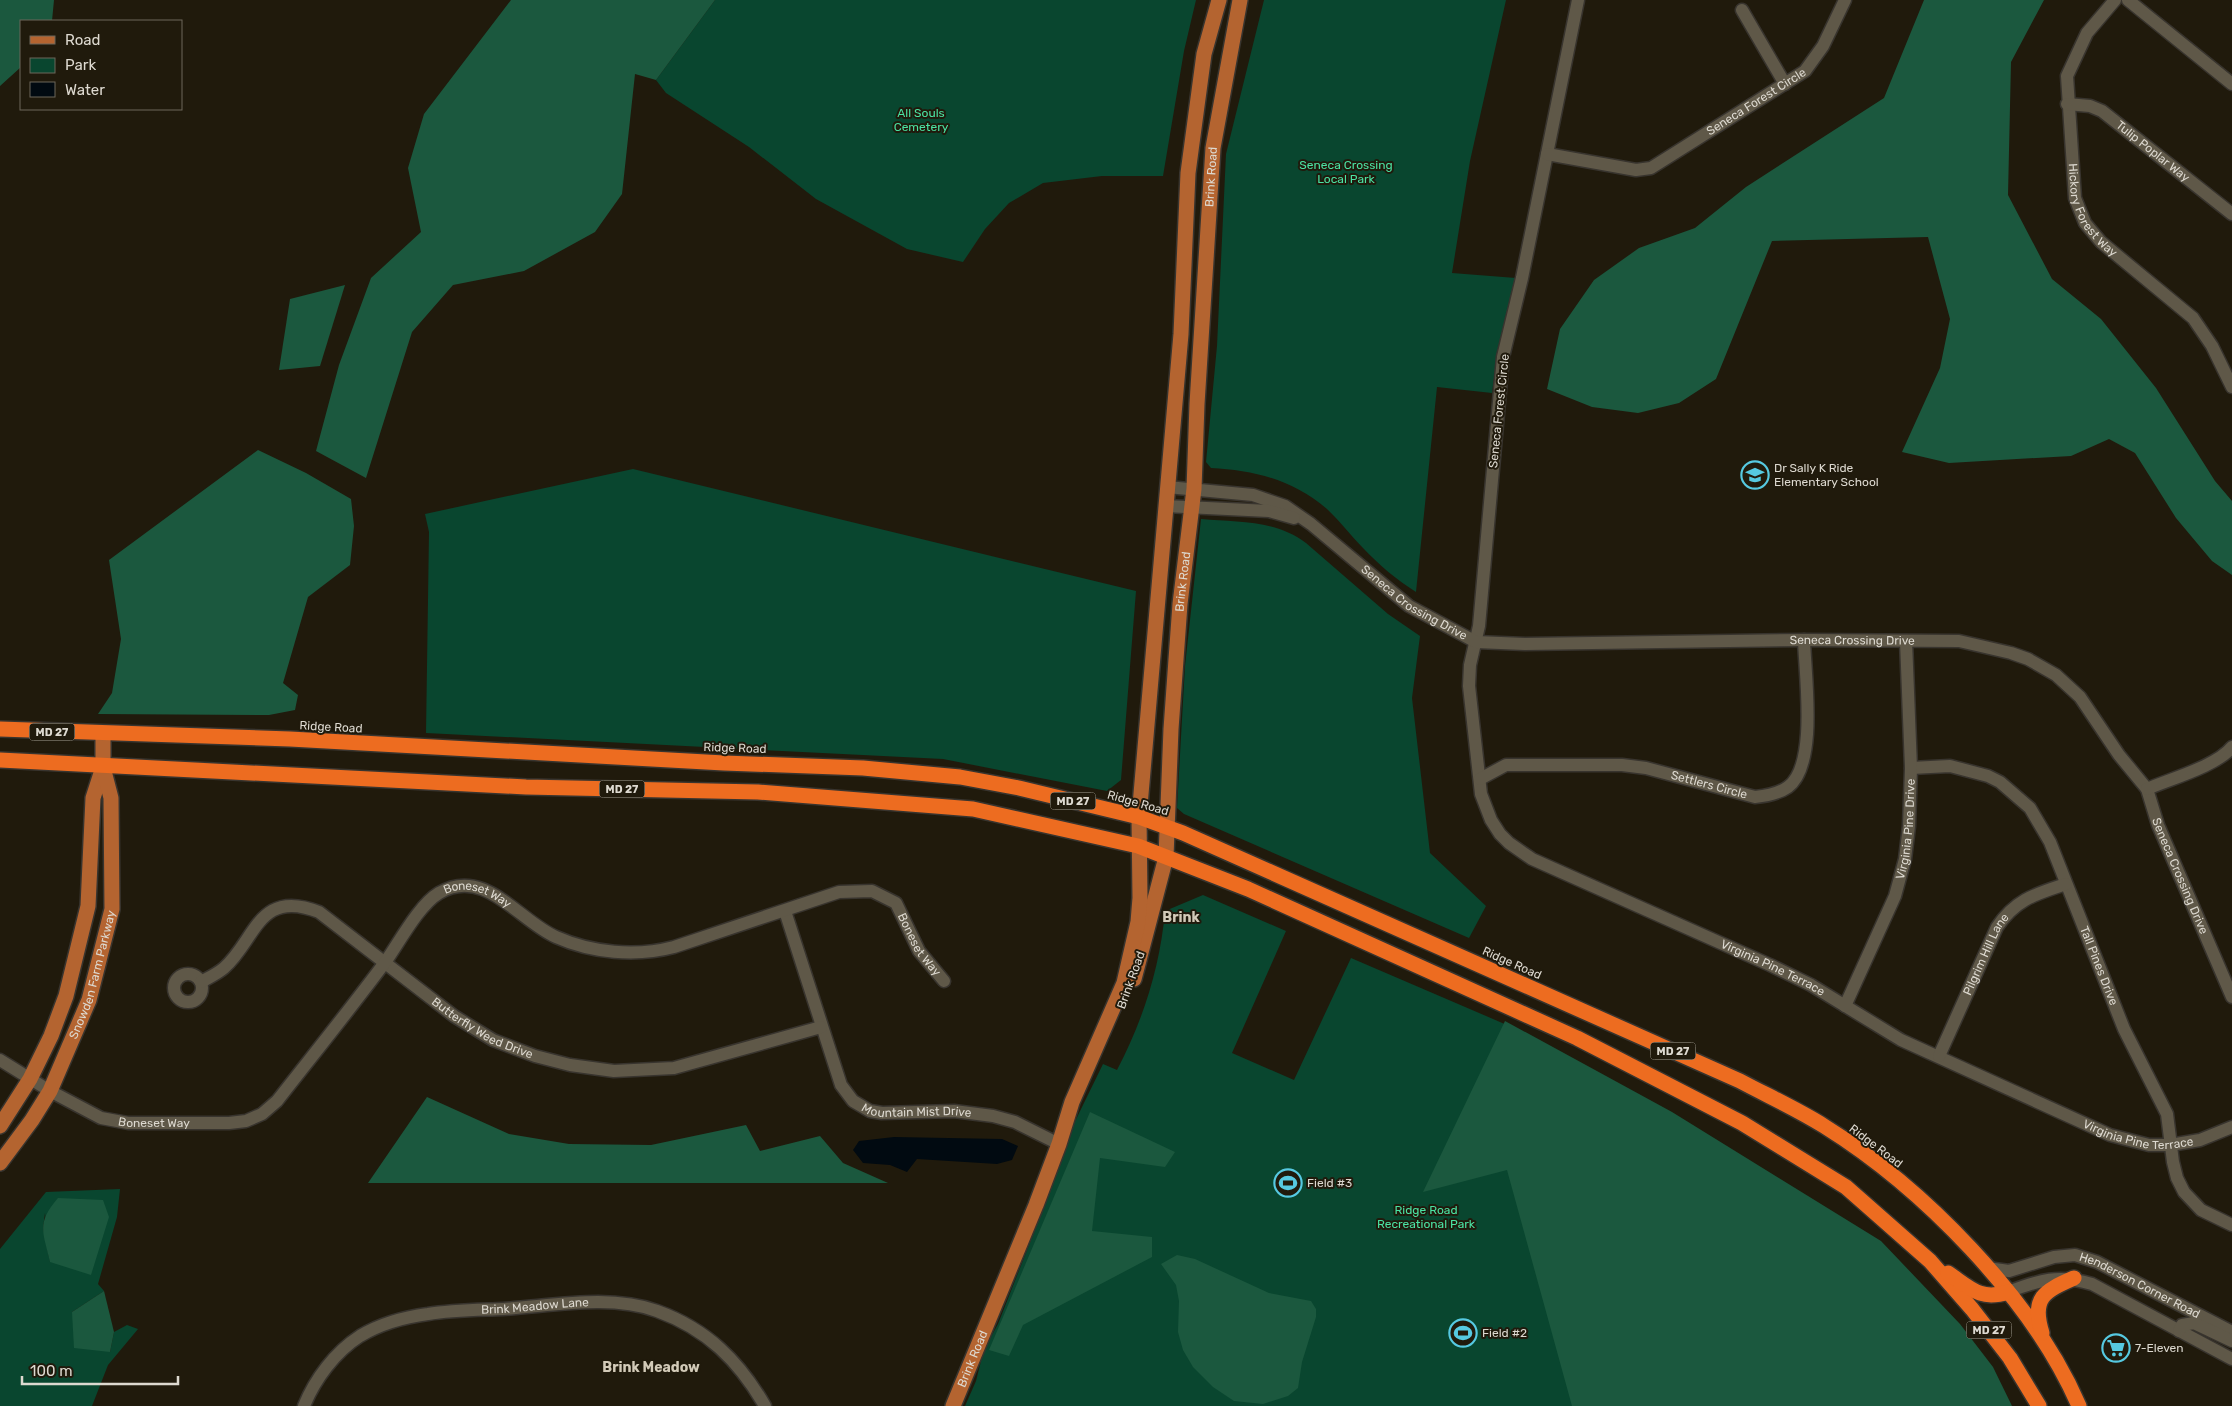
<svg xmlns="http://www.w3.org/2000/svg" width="2232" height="1406" viewBox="0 0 2232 1406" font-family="Rubik,sans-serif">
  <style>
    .green { fill: #09462f; fill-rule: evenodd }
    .forest { fill: #1b583e }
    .water { fill: #010a11 }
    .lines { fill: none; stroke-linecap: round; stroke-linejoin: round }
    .minor-casing { stroke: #38342e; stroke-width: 15 }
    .major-casing { stroke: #38342e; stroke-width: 18 }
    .highway-casing { stroke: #38342e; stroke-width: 18 }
    .minor { stroke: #5f5848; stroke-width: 12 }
    .major { stroke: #b46430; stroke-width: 15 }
    .highway { stroke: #ed6c20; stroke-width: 15 }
    .labels { text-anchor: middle; stroke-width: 4; stroke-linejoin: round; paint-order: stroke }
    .shield { fill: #201a0c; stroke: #a4a095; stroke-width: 1 }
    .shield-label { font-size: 11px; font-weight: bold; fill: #ddd9d0 }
    .street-label { font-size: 12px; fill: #ddd9d0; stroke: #201a0c }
    .park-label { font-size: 12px; fill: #4be3a3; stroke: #201a0c }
    .poi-label { font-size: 12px; fill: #ddd9d0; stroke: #201a0c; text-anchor: start }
    .neighbourhood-label { font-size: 14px; font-weight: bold; fill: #d2cab8; stroke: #201a0c }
  </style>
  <rect width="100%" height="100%" fill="#201a0c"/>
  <g class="green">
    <polygon points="715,0 1196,0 1184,51 1163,176 1102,176 1043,183 1009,203 985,229 963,262 907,249 816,199 749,147 666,93 656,80"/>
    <path d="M1264 0H1506L1470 161 1452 273 1516 278 1498 348 1492 393 1437 387 1416 592C1397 580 1379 565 1363 548 1351 536 1340 521 1327 509 1293 480 1254 470 1211 468L1206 462 1217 346 1226 154Z"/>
    <polygon points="633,469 1136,591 1121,780 1107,791 943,759 426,733 429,532 425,514"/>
    <path d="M1201 519C1237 522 1276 520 1306 543L1388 614 1420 636 1412 698 1430 853 1486 906 1469 938 1184 814 1177 808 1185 666Z"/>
    <path d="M1203 895 1286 931 1232 1053 1294 1080 1351 958 1528 1034 1976 1406H965L976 1381 984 1349 998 1324 1049 1194 1040 1193 1103 1064 1117 1070C1143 1020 1160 968 1165 911Z"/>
    <path d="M120 1189 117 1217 98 1284 104 1291 72 1312 110 1352 114 1332 127 1325 138 1329 108 1365 92 1406H0V1249L46 1192ZM45 1213 50 1262 43 1228Z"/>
  </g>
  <g class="forest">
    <polygon points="0,0 54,0 52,21 21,21 21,67 0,86"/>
    <polygon points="511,0 715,0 656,80 635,74 622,194 595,232 524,271 453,285 412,332 366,478 316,451 339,365 371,278 421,232 408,168 424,114"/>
    <polygon points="1924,0 2044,0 2011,62 2008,195 2052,279 2101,319 2156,388 2215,481 2232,501 2232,575 2212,561 2176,518 2135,453 2109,439 2071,456 1949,463 1902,452 1940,368 1950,319 1928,237 1772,241 1716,379 1679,403 1638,413 1592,407 1547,389 1560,329 1594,280 1639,248 1695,228 1746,187 1884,98"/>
    <polygon points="345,285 320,366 279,370 290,299"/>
    <polygon points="258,450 306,473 351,499 354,526 350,565 308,597 283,683 298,695 295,710 269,715 98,714 112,693 121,639 109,560"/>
    <polygon points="1505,1021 1672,1112 1881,1241 1960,1324 1993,1367 2012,1406 1572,1406 1507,1170 1423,1192"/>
    <polygon points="427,1097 509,1134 569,1144 651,1145 746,1125 760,1151 820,1136 843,1163 888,1183 368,1183"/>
    <polygon points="1090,1112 1175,1152 1165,1167 1100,1158 1092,1231 1152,1237 1152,1257 1023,1325 1009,1356 989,1350"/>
    <path d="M58 1198 103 1200 109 1217 91 1275 50 1262C43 1231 36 1224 58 1198Z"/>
    <polygon points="1177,1255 1195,1259 1269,1293 1311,1301 1316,1309 1316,1317 1302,1362 1298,1388 1288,1396 1263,1404 1234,1401 1213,1387 1193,1367 1183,1350 1178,1332 1179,1301 1176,1285 1161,1264"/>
    <polygon points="104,1291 114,1332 110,1352 74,1348 72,1312"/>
  </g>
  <polygon class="water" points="894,1137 1002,1139 1018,1146 1012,1160 997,1164 917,1159 907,1172 890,1165 863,1163 853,1150 859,1141"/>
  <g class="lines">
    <g class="minor-casing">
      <g id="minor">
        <path id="s1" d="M1578 0 1522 278 1503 357 1479 626 1470 665 1469 686 1481 794 1491 820 1500 834 1509 843 1532 859 1770 965 1811 985 1901 1040 2110 1135 2149 1145H2170L2200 1140 2232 1127"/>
        <path id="s2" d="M2115 0 2087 33 2067 76 2075 198 2085 223 2101 242 2193 318 2212 346 2232 387"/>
        <polyline points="2128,0 2232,84"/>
        <polyline points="1742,10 1785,84"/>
        <path id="s3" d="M2067 104 2090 106 2102 111 2232 214"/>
        <path id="s4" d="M1547 154 1636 170 1651 168 1805 71 1823 46 1845 0"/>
        <path id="s5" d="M1167 487 1253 495 1285 506 1311 524 1409 606 1476 642 1525 644 1804 640 1959 641 2011 653 2028 659 2056 675 2080 697 2119 755 2147 789 2158 825 2232 997"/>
        <polyline points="1165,506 1269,511 1294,518"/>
        <path id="s6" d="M1911 768 1950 766 1988 776 2000 782 2030 808 2050 842 2124 1029 2167 1114 2173 1162 2177 1178 2184 1192 2201 1210 2232 1225"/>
        <path id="s7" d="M1480 779 1506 765H1622L1646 768 1755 797C1766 796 1778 794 1788 787 1818 765 1805 675 1804 640"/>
        <path d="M2147 789C2170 779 2217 766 2232 747"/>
        <path id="s8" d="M785 911 841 1085 853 1101 870 1111 882 1113 954 1111 993 1116 1015 1122 1059 1144"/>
        <circle cx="188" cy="988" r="14"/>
        <path id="s9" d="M201 982C208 978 217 974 224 968 256 940 258 888 319 912L454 1016 493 1040 535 1056 570 1065 614 1071 674 1068 821 1027"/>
        <path id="s10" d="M1845 1006 1895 896 1905 859 1909 826 1911 768 1906 641"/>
        <path id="s11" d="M1939 1056 1997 927C2016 899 2036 894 2066 884"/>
        <path id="s12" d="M0 1060 50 1091 101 1118 128 1123H229L246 1121 262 1114 277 1101C313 1055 351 1008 386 961 400 941 419 905 439 893 485 866 519 921 556 937 592 953 636 957 674 947L839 892 872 891 896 903 919 951 944 981"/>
        <path id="s13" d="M1987 1268 2009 1271 2054 1257 2075 1255 2097 1262 2232 1332"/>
        <path d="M2008 1292C2039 1280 2059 1274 2092 1284L2232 1359"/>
        <polyline points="2179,1331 2182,1325 2194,1323 2232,1341"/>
        <path id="s14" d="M304 1406C315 1379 335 1352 360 1336 380 1324 405 1317 428 1314 452 1310 479 1310 503 1309 552 1306 610 1294 657 1311 707 1329 739 1361 765 1406"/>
      </g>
    </g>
    <g class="major-casing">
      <g id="major">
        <path id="s15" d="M1134 979 1166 857 1171 729 1180 604 1194 489 1197 404 1213 148 1240 0"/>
        <polyline points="0,1126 30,1079 51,1036 66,996 88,906 93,798 103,767 103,734"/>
        <path id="s16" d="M0 1163 32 1120 50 1091 89 1000 112 909 111 798 103 767"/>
        <path id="s17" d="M953 1406 1036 1205 1059 1144 1072 1102 1124 983 1138 922 1140 898 1139 817 1181 334 1188 173 1204 54 1219 0"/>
      </g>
    </g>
    <g class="highway-casing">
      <g id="highway">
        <path d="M0 729 290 739 724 763 863 768 960 777 1019 788 1139 817 1183 833 1740 1081C1768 1096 1797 1109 1824 1126 1922 1187 2033 1299 2079 1406"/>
        <polyline points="0,760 526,787 758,792 973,809 1138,846 1248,889 1577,1038 1742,1123 1846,1187 1930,1261 1972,1309 2010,1358 2039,1406"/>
        <path d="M1948 1273C1970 1288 1980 1301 2008 1292"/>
        <path d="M2042 1333C2031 1298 2044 1291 2074 1278"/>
      </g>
    </g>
    <use href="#minor" class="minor"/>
    <use href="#major" class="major"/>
    <use href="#highway" class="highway"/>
  </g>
  <defs>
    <g id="school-ring" transform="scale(1.4375)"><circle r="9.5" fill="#201a0c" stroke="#56c9e1" stroke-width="1.5"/><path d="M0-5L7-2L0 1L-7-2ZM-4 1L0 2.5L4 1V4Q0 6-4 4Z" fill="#56c9e1"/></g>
    <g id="stadium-ring" transform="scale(1.4375)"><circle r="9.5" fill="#201a0c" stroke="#56c9e1" stroke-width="1.5"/><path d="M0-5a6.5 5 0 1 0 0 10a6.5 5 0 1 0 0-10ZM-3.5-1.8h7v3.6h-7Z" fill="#56c9e1"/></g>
    <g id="supermarket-ring" transform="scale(1.4375)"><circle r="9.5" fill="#201a0c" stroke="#56c9e1" stroke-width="1.5"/><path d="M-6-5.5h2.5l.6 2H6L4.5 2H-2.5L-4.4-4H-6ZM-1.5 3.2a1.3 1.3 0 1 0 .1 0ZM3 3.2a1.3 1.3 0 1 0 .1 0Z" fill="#56c9e1"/></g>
  </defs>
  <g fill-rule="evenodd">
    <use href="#school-ring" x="1755" y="475"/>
    <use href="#stadium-ring" x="1288" y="1183"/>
    <use href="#stadium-ring" x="1463" y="1333"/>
    <use href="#supermarket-ring" x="2116" y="1348"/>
  </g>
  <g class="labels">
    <g class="shield">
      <rect x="29.5" y="723.5" width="45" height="17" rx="4"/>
      <rect x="599.5" y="780.5" width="45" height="17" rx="4"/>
      <rect x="1050.5" y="792.5" width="45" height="17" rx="4"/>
      <rect x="1650.5" y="1042.5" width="45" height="17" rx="4"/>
      <rect x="1966.5" y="1321.5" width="45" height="17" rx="4"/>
    </g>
    <g class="shield-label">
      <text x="52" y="736">MD 27</text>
      <text x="622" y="793">MD 27</text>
      <text x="1073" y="805">MD 27</text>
      <text x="1673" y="1055">MD 27</text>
      <text x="1989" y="1334">MD 27</text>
    </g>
    <g class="street-label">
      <text dy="4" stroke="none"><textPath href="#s4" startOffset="230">Seneca Forest Circle</textPath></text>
      <text dy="4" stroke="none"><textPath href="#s3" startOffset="101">Tulip Poplar Way</textPath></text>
      <text dy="4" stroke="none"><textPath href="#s15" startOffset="808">Brink Road</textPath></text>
      <text dy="4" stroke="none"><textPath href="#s2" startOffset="231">Hickory Forest Way</textPath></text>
      <text transform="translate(1499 411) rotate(-84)" y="4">Seneca Forest Circle</text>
      <text dy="4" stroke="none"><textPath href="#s15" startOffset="402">Brink Road</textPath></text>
      <text dy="4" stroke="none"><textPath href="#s5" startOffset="282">Seneca Crossing Drive</textPath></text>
      <text dy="4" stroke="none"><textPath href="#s5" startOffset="732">Seneca Crossing Drive</textPath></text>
      <text transform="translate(331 727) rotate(3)" y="4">Ridge Road</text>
      <text transform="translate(735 748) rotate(2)" y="4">Ridge Road</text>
      <text dy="4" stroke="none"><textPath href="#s7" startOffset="235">Settlers Circle</textPath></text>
      <text transform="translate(1138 803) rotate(16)" y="4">Ridge Road</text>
      <text dy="4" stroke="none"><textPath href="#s10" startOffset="189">Virginia Pine Drive</textPath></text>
      <text dy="4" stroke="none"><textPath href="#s5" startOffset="1182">Seneca Crossing Drive</textPath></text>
      <text dy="4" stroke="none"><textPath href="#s12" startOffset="605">Boneset Way</textPath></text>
      <text dy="4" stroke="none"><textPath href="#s12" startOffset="1099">Boneset Way</textPath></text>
      <text dy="4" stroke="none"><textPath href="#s11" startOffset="112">Pilgrim Hill Lane</textPath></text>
      <text transform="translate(1512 963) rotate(24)" y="4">Ridge Road</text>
      <text dy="4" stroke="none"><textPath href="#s6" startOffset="304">Tall Pines Drive</textPath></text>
      <text dy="4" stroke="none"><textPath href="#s1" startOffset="1154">Virginia Pine Terrace</textPath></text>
      <text dy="4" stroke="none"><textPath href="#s16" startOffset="212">Snowden Farm Parkway</textPath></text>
      <text transform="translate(1131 980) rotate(-70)" y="4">Brink Road</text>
      <text dy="4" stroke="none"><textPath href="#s9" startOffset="352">Butterfly Weed Drive</textPath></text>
      <text dy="4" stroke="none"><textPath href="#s8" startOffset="269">Mountain Mist Drive</textPath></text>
      <text dy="4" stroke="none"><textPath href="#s12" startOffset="170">Boneset Way</textPath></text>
      <text dy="4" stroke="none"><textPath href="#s1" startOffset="1559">Virginia Pine Terrace</textPath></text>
      <text transform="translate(1876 1146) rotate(37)" y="4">Ridge Road</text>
      <text dy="4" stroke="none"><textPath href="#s13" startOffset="162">Henderson Corner Road</textPath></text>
      <text dy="4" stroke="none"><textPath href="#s14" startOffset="270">Brink Meadow Lane</textPath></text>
      <text dy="4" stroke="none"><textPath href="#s17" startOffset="51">Brink Road</textPath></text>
    </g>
    <g class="park-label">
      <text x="921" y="117">All Souls<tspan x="921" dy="14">Cemetery</tspan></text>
      <text x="1346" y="169">Seneca Crossing<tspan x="1346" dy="14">Local Park</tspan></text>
      <text x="1426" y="1214">Ridge Road<tspan x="1426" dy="14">Recreational Park</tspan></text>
    </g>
    <g class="poi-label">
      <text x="1774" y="472">Dr Sally K Ride<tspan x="1774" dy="14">Elementary School</tspan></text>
      <text x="1307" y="1187">Field #3</text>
      <text x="1482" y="1337">Field #2</text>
      <text x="2135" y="1352">7-Eleven</text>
    </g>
    <g class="neighbourhood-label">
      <text x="1181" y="922">Brink</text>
      <text x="651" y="1372">Brink Meadow</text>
    </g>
  </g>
  <rect x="20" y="20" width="162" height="90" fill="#201a0c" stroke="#6c665a"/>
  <rect x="30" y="36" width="25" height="8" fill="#b46430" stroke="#6c665a"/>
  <text x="65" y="45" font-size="15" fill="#ddd9d0">Road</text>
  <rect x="30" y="58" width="25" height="15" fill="#09462f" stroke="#6c665a"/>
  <text x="65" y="70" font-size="15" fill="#ddd9d0">Park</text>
  <rect x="30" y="82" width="25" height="15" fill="#010a11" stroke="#6c665a"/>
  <text x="65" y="95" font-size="15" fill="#ddd9d0">Water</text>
  <path d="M22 1376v8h156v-8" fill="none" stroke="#ddd9d0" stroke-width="2.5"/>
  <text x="30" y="1376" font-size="15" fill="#ddd9d0" stroke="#201a0c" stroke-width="4" paint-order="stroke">100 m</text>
</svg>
